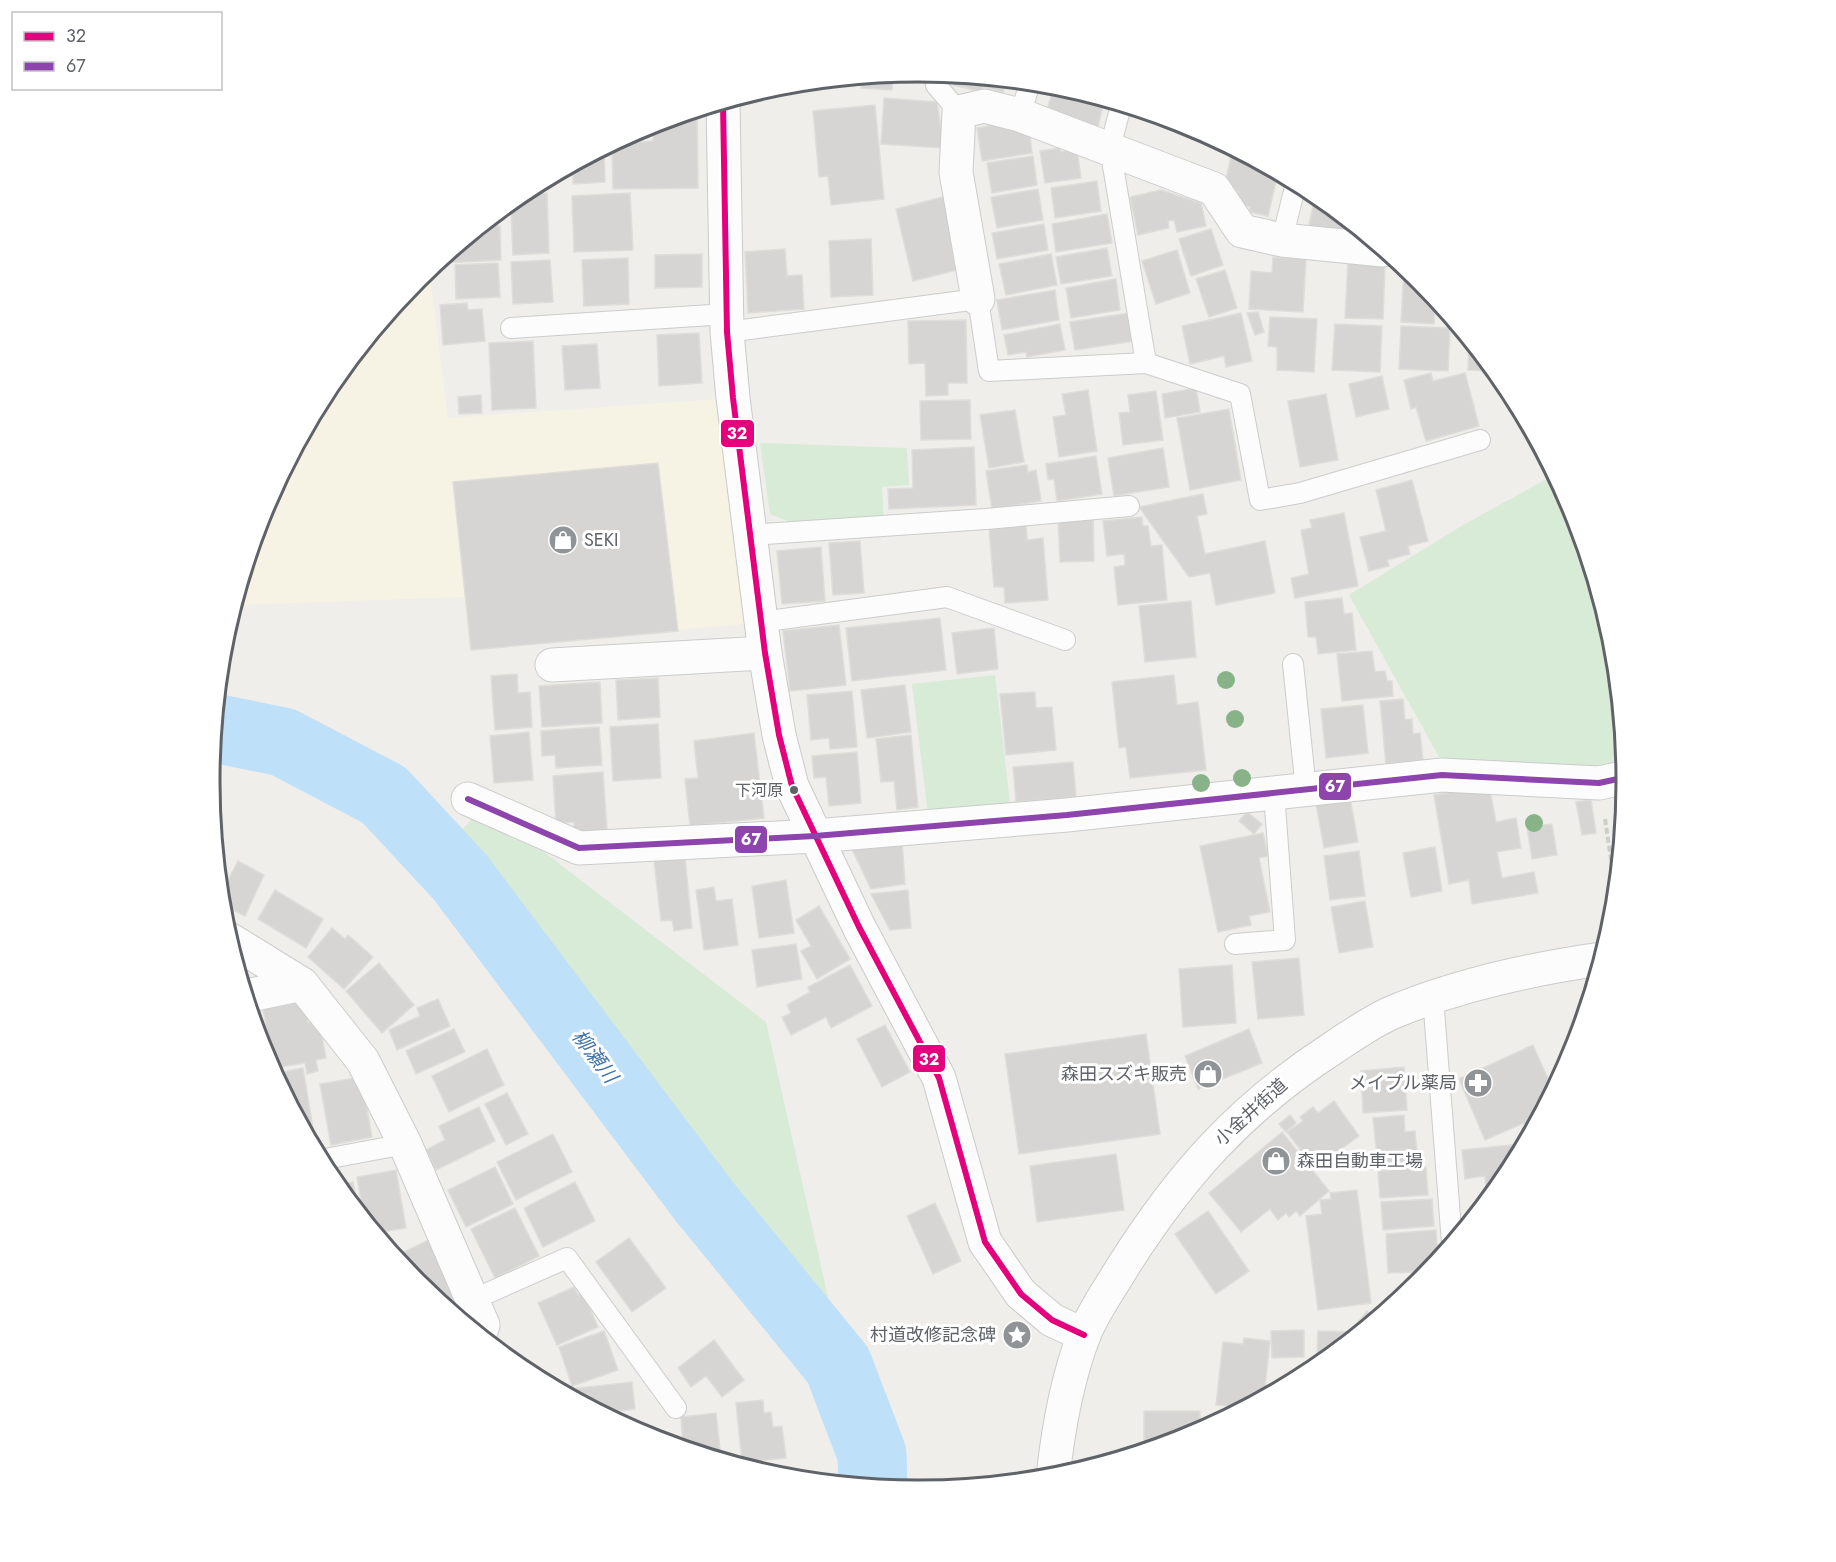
<svg xmlns="http://www.w3.org/2000/svg" width="1836" height="1562" viewBox="0 0 1836 1562" font-family="Jost,'Noto Sans JP',sans-serif">
  <style>
    .commercial { fill: #f7f3e4 }
    .green { fill: #d8ebd6 }
    .lines { fill: none; stroke-linecap: round; stroke-linejoin: round }
    .river { stroke: #bfe0f9; stroke-width: 69 }
    .building { fill: #d6d5d3; stroke: #deddd9; stroke-width: 1.5 }
    .lane-casing { stroke: #cbcccc; stroke-width: 22 }
    .street-casing { stroke: #cbcccc; stroke-width: 35 }
    .secondary-casing { stroke: #cacacb; stroke-width: 35 }
    .path { stroke: #cacfcc; stroke-width: 4; stroke-dasharray: 6 3; stroke-linecap: butt }
    .lane { stroke: #fdfcfc; stroke-width: 20 }
    .street { stroke: #fdfcfc; stroke-width: 33 }
    .secondary { stroke: #fdfcfc; stroke-width: 33 }
    .bus-1-casing { stroke: #fff; stroke-width: 10 }
    .bus-2-casing { stroke: #fff; stroke-width: 10 }
    .bus-1 { stroke: #e5007d; stroke-width: 6 }
    .bus-2 { stroke: #8e44ad; stroke-width: 6 }
    .tree { fill: #88b388 }
    .bus-dot { fill: #5f6368; stroke: #fff; stroke-width: 2 }
    .labels { text-anchor: middle; stroke-width: 6; stroke-linejoin: round; paint-order: stroke }
    .bus-label { font-size: 16px; fill: #5f6368; stroke: #fff; text-anchor: end }
    .poi-label { font-size: 18px; fill: #5f6368; stroke: #fff; text-anchor: end }
    .street-label { font-size: 18px; fill: #5f6368; stroke: #fff }
    .water-label { font-size: 20px; font-style: italic; fill: #4174aa; stroke: #fff }
    .rim { fill: none; stroke: #5f6368; stroke-width: 3 }
    .line-badge { stroke: #fff; stroke-width: 2 }
    .badge-label { font-size: 16px; text-anchor: middle; font-weight: bold; fill: #fff }
  </style>
  <rect width="100%" height="100%" fill="#efeeea"/>
  <polygon class="commercial" points="429,270 448,418 733,398 760,622 471,650 464,597 234,605 263,509 329,387 417,279"/>
  <g class="green">
    <polygon points="760,443 907,448 909,485 882,487 884,520 803,527 770,514"/>
    <path d="M1554 475 1573 510 1613 643 1624 763C1563 774 1501 764 1439 757L1349 595 1463 525Z"/>
    <polygon points="995,675 1011,811 928,815 912,684"/>
    <polygon points="472,819 544,852 766,1022 833,1319 452,841"/>
  </g>
  <g class="lines">
    <polyline class="river" points="214,728 283,742 384,795 460,877 704,1201 838,1365 872,1454 873,1486"/>
  </g>
  <g class="building">
    <polygon points="893,75 892,90 861,88 862,78"/>
    <polygon points="955,76 1006,81 1003,92 983,87 982,92 953,85"/>
    <polygon points="1054,85 1104,100 1098,127 1046,114"/>
    <polygon points="884,98 937,102 944,148 881,144"/>
    <polygon points="875,105 884,199 831,205 828,176 819,177 813,111"/>
    <polygon points="697,111 698,188 613,189 612,144 653,141 653,124"/>
    <polygon points="1152,115 1190,126 1200,132 1151,120"/>
    <polygon points="1000,124 1030,136 1032,153 982,161 977,128"/>
    <polygon points="1060,148 1061,152 1077,149 1081,178 1045,183 1040,151"/>
    <polygon points="604,149 605,182 573,184 573,166"/>
    <polygon points="1033,156 1037,185 992,193 987,163"/>
    <polygon points="1231,157 1258,163 1278,173 1268,216 1249,212 1250,207 1239,205 1238,191 1224,188"/>
    <polygon points="1097,181 1101,211 1055,218 1051,188"/>
    <polygon points="1038,189 1043,220 997,228 991,197"/>
    <polygon points="1308,189 1345,218 1340,237 1308,230 1314,201 1305,199"/>
    <polygon points="1161,190 1201,203 1206,226 1177,232 1174,220 1168,221 1169,228 1138,235 1130,197"/>
    <polygon points="547,193 549,253 513,255 511,209 520,209 520,195"/>
    <polygon points="630,193 633,250 574,252 572,196"/>
    <polygon points="943,197 961,269 913,281 896,209"/>
    <polygon points="1107,214 1112,243 1056,252 1052,224"/>
    <polygon points="1044,224 1048,250 997,259 992,233"/>
    <polygon points="482,226 500,226 501,260 443,263 443,258"/>
    <polygon points="1211,229 1223,265 1191,276 1179,239"/>
    <polygon points="871,239 873,295 831,297 829,241"/>
    <polygon points="1107,248 1112,276 1061,284 1056,257"/>
    <polygon points="785,249 787,276 802,275 804,309 748,313 745,252"/>
    <polygon points="1177,250 1190,293 1156,304 1142,261"/>
    <polygon points="702,254 702,287 655,288 655,255"/>
    <polygon points="1051,254 1057,285 1006,295 999,264"/>
    <polygon points="1273,257 1306,259 1303,312 1249,309 1251,271 1272,273"/>
    <polygon points="628,258 629,304 584,306 582,260"/>
    <polygon points="550,260 553,302 513,304 511,262"/>
    <polygon points="1348,262 1385,264 1383,319 1345,318"/>
    <polygon points="498,263 500,297 456,299 455,265"/>
    <polygon points="1404,267 1420,280 1436,299 1434,324 1401,322"/>
    <polygon points="1225,270 1237,308 1209,317 1196,279"/>
    <polygon points="1116,279 1120,310 1071,318 1066,288"/>
    <polygon points="1055,290 1059,320 1002,330 997,300"/>
    <polygon points="467,303 468,310 482,309 485,341 443,345 440,305"/>
    <polygon points="1258,312 1264,332 1255,335 1247,313"/>
    <polygon points="1129,313 1134,341 1075,350 1070,322"/>
    <polygon points="1241,313 1252,361 1226,367 1224,356 1190,364 1182,326"/>
    <polygon points="1270,317 1317,319 1314,372 1277,370 1277,347 1268,346"/>
    <polygon points="966,320 967,383 948,383 948,395 926,396 925,363 909,364 908,321"/>
    <polygon points="1060,324 1065,350 1027,357 1026,352 1008,355 1004,335"/>
    <polygon points="1335,324 1382,326 1380,372 1332,370"/>
    <polygon points="1401,326 1450,328 1448,371 1399,369"/>
    <polygon points="699,333 702,383 659,386 657,335"/>
    <polygon points="533,341 536,408 492,410 489,343"/>
    <polygon points="1469,341 1494,371 1468,370"/>
    <polygon points="597,344 600,388 565,390 562,346"/>
    <polygon points="1431,373 1433,381 1465,373 1479,426 1426,441 1416,407 1411,409 1404,380"/>
    <polygon points="1382,376 1389,409 1356,417 1349,384"/>
    <polygon points="1196,388 1200,412 1165,418 1162,394"/>
    <polygon points="1088,390 1097,451 1059,457 1053,417 1066,415 1062,394"/>
    <polygon points="1156,391 1163,440 1123,445 1119,413 1130,412 1128,395"/>
    <polygon points="1326,394 1338,460 1300,467 1288,401"/>
    <polygon points="481,395 482,413 459,414 458,397"/>
    <polygon points="970,400 971,439 921,440 920,401"/>
    <polygon points="1229,409 1241,480 1190,490 1177,418"/>
    <polygon points="1015,410 1024,462 989,468 980,415"/>
    <polygon points="974,447 976,505 889,509 888,489 913,488 912,450"/>
    <polygon points="1163,448 1169,487 1114,496 1108,458"/>
    <polygon points="1096,456 1102,494 1057,501 1054,479 1048,480 1046,464"/>
    <polygon points="658,463 678,631 471,650 453,482"/>
    <polygon points="1027,465 1028,472 1036,470 1041,501 992,509 986,471"/>
    <polygon points="1412,480 1428,541 1408,546 1410,554 1387,560 1389,566 1369,571 1360,537 1386,531 1376,490"/>
    <polygon points="1203,494 1207,514 1197,516 1205,554 1265,541 1275,593 1216,605 1210,573 1189,577 1139,507"/>
    <polygon points="1344,513 1358,586 1295,598 1291,578 1309,574 1301,530 1312,528 1310,520"/>
    <polygon points="1093,515 1094,561 1060,562 1058,517"/>
    <polygon points="1142,517 1143,526 1148,526 1151,546 1162,545 1167,600 1118,605 1114,567 1125,565 1124,554 1107,556 1103,521"/>
    <polygon points="1026,525 1027,540 1043,538 1048,600 1005,603 1004,587 994,587 989,528"/>
    <polygon points="860,541 864,593 833,595 829,543"/>
    <polygon points="821,547 825,601 782,604 777,551"/>
    <polygon points="1342,598 1344,614 1352,613 1356,650 1318,654 1316,637 1308,637 1305,602"/>
    <polygon points="1191,601 1196,657 1145,662 1139,606"/>
    <polygon points="940,618 946,670 852,681 846,628"/>
    <polygon points="839,625 846,685 790,691 783,631"/>
    <polygon points="994,628 998,669 957,674 952,633"/>
    <polygon points="1372,651 1375,672 1385,671 1387,681 1392,681 1393,696 1342,701 1337,654"/>
    <polygon points="517,674 518,693 530,692 532,727 495,730 491,676"/>
    <polygon points="1174,675 1177,705 1198,702 1206,770 1130,778 1126,747 1119,748 1112,682"/>
    <polygon points="658,678 660,717 618,720 616,680"/>
    <polygon points="600,682 602,723 542,727 539,686"/>
    <polygon points="905,685 911,732 867,738 861,690"/>
    <polygon points="852,691 857,747 830,749 829,738 811,740 807,695"/>
    <polygon points="1035,692 1036,708 1052,707 1056,750 1006,755 1000,694"/>
    <polygon points="1403,699 1405,720 1412,719 1413,734 1420,733 1423,760 1386,764 1380,701"/>
    <polygon points="1363,705 1368,753 1326,758 1321,709"/>
    <polygon points="658,724 661,778 613,781 610,727"/>
    <polygon points="599,727 602,765 556,768 555,755 542,756 541,731"/>
    <polygon points="529,732 533,780 494,783 490,736"/>
    <polygon points="754,733 764,818 690,826 685,779 698,778 694,741"/>
    <polygon points="911,735 918,807 897,810 894,781 881,782 876,739"/>
    <polygon points="857,752 861,803 829,806 826,777 814,778 812,756"/>
    <polygon points="1073,762 1076,797 1016,802 1013,767"/>
    <polygon points="603,772 607,830 574,833 574,822 556,824 553,776"/>
    <polygon points="1489,785 1496,822 1516,818 1521,848 1497,852 1502,878 1534,872 1538,893 1472,904 1469,880 1449,884 1434,795"/>
    <polygon points="1350,798 1358,842 1324,848 1316,804"/>
    <polygon points="1591,800 1596,833 1582,835 1576,802"/>
    <polygon points="1247,812 1262,824 1254,834 1239,821"/>
    <polygon points="1552,824 1557,855 1532,859 1527,827"/>
    <polygon points="1263,833 1268,856 1259,858 1270,912 1249,916 1251,925 1218,932 1200,846"/>
    <polygon points="902,841 905,884 871,889 852,849"/>
    <polygon points="1435,847 1442,891 1411,897 1403,853"/>
    <polygon points="1359,851 1365,896 1330,900 1324,856"/>
    <polygon points="685,858 692,928 674,931 672,920 661,921 654,861"/>
    <polygon points="238,861 264,875 245,916 221,904 220,896"/>
    <polygon points="786,880 794,933 759,938 752,886"/>
    <polygon points="714,887 716,901 732,899 738,945 704,950 696,890"/>
    <polygon points="275,890 323,919 306,948 258,919"/>
    <polygon points="908,890 911,928 890,930 871,894"/>
    <polygon points="1365,901 1373,947 1339,953 1331,907"/>
    <polygon points="819,906 850,959 817,979 801,951 811,946 796,920"/>
    <polygon points="332,928 345,939 348,935 373,957 344,989 308,957"/>
    <polygon points="796,944 802,979 757,987 752,950"/>
    <polygon points="1299,958 1304,1015 1258,1019 1252,962"/>
    <polygon points="379,963 414,1005 382,1033 346,991"/>
    <polygon points="850,965 872,1006 831,1028 826,1017 791,1035 782,1017 791,1013 787,1005 810,992 808,987"/>
    <polygon points="1232,965 1236,1023 1183,1027 1179,969"/>
    <polygon points="438,999 450,1026 397,1050 389,1030 420,1016 417,1008"/>
    <polygon points="304,1001 308,1023 319,1021 326,1058 316,1060 318,1071 307,1074 305,1063 274,1068 263,1009"/>
    <polygon points="885,1025 910,1072 882,1087 857,1039"/>
    <polygon points="454,1029 465,1052 416,1074 406,1051"/>
    <polygon points="1249,1029 1262,1063 1198,1089 1185,1056"/>
    <polygon points="1146,1034 1160,1134 1019,1154 1005,1054"/>
    <polygon points="1533,1045 1553,1090 1538,1117 1485,1140 1459,1079"/>
    <polygon points="487,1049 504,1085 449,1112 432,1076"/>
    <polygon points="1404,1067 1407,1110 1363,1113 1361,1071"/>
    <polygon points="303,1068 315,1140 310,1141 274,1074"/>
    <polygon points="361,1077 372,1137 331,1145 320,1084"/>
    <polygon points="507,1093 528,1134 506,1145 485,1104"/>
    <polygon points="1334,1101 1359,1136 1314,1168 1287,1132 1303,1121 1300,1117 1313,1107 1318,1113"/>
    <polygon points="479,1107 495,1141 436,1170 426,1150 445,1140 439,1126"/>
    <polygon points="1290,1115 1296,1123 1286,1132 1279,1124"/>
    <polygon points="1404,1115 1405,1132 1415,1131 1418,1163 1378,1166 1373,1118"/>
    <polygon points="1282,1132 1329,1191 1300,1216 1296,1211 1289,1217 1286,1213 1278,1220 1270,1209 1241,1232 1209,1193"/>
    <polygon points="553,1134 572,1172 516,1200 497,1162"/>
    <polygon points="1522,1144 1507,1175 1496,1189 1486,1190 1485,1176 1465,1179 1462,1150"/>
    <polygon points="1116,1154 1124,1210 1037,1222 1030,1166"/>
    <polygon points="495,1167 513,1204 466,1227 448,1190"/>
    <polygon points="1426,1167 1428,1195 1380,1198 1378,1171"/>
    <polygon points="396,1170 406,1228 376,1233 364,1218 357,1177"/>
    <polygon points="353,1182 359,1212 337,1185"/>
    <polygon points="575,1182 595,1221 543,1247 524,1208"/>
    <polygon points="1357,1190 1371,1303 1318,1310 1306,1216 1322,1214 1320,1200 1331,1199 1330,1193"/>
    <polygon points="1432,1199 1434,1226 1383,1230 1381,1202"/>
    <polygon points="935,1203 961,1261 933,1274 907,1216"/>
    <polygon points="515,1208 539,1256 495,1278 471,1229"/>
    <polygon points="1208,1211 1249,1271 1216,1294 1175,1234"/>
    <polygon points="1436,1230 1438,1260 1422,1280 1413,1277 1412,1272 1388,1273 1386,1234"/>
    <polygon points="629,1238 666,1288 632,1312 596,1262"/>
    <polygon points="431,1239 458,1296 443,1304 416,1282 397,1255"/>
    <polygon points="574,1287 578,1295 583,1293 598,1327 557,1345 538,1303"/>
    <polygon points="1367,1311 1375,1318 1358,1332 1353,1328"/>
    <polygon points="1304,1330 1304,1357 1272,1358 1271,1331"/>
    <polygon points="604,1331 618,1370 572,1386 559,1347"/>
    <polygon points="1318,1331 1353,1332 1353,1337 1329,1357 1317,1357"/>
    <polygon points="1244,1338 1270,1341 1264,1396 1243,1407 1216,1405 1223,1342 1243,1344"/>
    <polygon points="714,1340 744,1380 722,1397 706,1376 691,1387 678,1368"/>
    <polygon points="632,1382 635,1409 604,1413 570,1395 570,1389"/>
    <polygon points="763,1400 764,1413 771,1412 773,1427 782,1426 786,1458 742,1462 736,1403"/>
    <polygon points="1144,1411 1200,1411 1200,1430 1144,1450"/>
    <polygon points="716,1413 721,1458 683,1447 681,1417"/>
  </g>
  <g class="lines">
    <g class="lane-casing">
      <g id="lane">
        <polyline points="936,85 959,112"/>
        <polyline points="1121,105 1110,148 1146,363"/>
        <polyline points="1020,115 1030,83"/>
        <polyline points="1282,240 1296,183"/>
        <polyline points="511,328 727,314"/>
        <polyline points="727,332 978,299 989,371 1146,363 1240,394 1260,500 1300,493 1480,440"/>
        <polyline points="749,535 986,519 1129,506"/>
        <polyline points="760,622 947,597 1065,640"/>
        <polyline points="1293,664 1306,790"/>
        <polyline points="1235,944 1285,940 1274,793"/>
        <polyline points="1433,997 1452,1243"/>
        <polyline points="320,1160 405,1144"/>
        <polyline points="472,1300 567,1258 676,1408"/>
      </g>
    </g>
    <g class="street-casing">
      <g id="street">
        <polyline points="978,299 956,172 959,112 984,106 1020,115 1214,189 1242,231 1282,240 1383,250"/>
        <polyline points="552,665 765,653"/>
        <polyline points="468,799 579,848 815,836 1067,815 1442,775 1599,783 1627,777"/>
        <polyline points="229,939 302,984 363,1061 405,1144 483,1325 480,1334"/>
        <polyline points="246,996 302,984"/>
      </g>
    </g>
    <g class="secondary-casing">
      <g id="secondary">
        <polyline points="723,103 727,332 733,398 765,653 779,735 792,786 859,927 939,1078 985,1242 1021,1294 1052,1320 1084,1335"/>
        <path d="M1053 1477C1058 1430 1067 1379 1084 1335 1093 1312 1109 1290 1122 1268 1180 1176 1240 1108 1333 1048 1351 1036 1371 1022 1391 1013 1457 985 1531 969 1601 959"/>
      </g>
    </g>
    <polyline class="path" points="1605,819 1616,893"/>
    <use href="#lane" class="lane"/>
    <use href="#street" class="street"/>
    <use href="#secondary" class="secondary"/>
    <g class="bus-1-casing">
      <polyline id="bus-1" points="723,103 727,332 733,398 765,653 779,735 792,786 859,927 939,1078 985,1242 1021,1294 1052,1320 1084,1335"/>
    </g>
    <g class="bus-2-casing">
      <polyline id="bus-2" points="468,799 579,848 815,836 1067,815 1442,775 1599,783 1627,777"/>
    </g>
    <use href="#bus-1" class="bus-1"/>
    <use href="#bus-2" class="bus-2"/>
  </g>
  <g class="tree">
    <circle cx="1226" cy="680" r="9"/>
    <circle cx="1235" cy="719" r="9"/>
    <circle cx="1242" cy="778" r="9"/>
    <circle cx="1201" cy="783" r="9"/>
    <circle cx="1534" cy="823" r="9"/>
  </g>
  <defs>
    <g id="shop-disc" transform="scale(1.5)"><circle r="9.5" fill="#919496" stroke="#fff"/><path d="M-5-2.5h2.3a2.7 3.5 0 0 1 5.4 0H5L5.5 6h-11ZM-1.5-2.5h3a1.5 2.3 0 0 0-3 0Z" fill="#fff"/></g>
    <g id="pharmacy-disc" transform="scale(1.5)"><circle r="9.5" fill="#919496" stroke="#fff"/><path d="M-2-6h4v4h4v4h-4v4h-4v-4h-4v-4h4Z" fill="#fff"/></g>
    <g id="sight-disc" transform="scale(1.5)"><circle r="9.5" fill="#919496" stroke="#fff"/><path d="M0-6L1.8-2.2L6-1.7L2.9 1.2L3.7 5.4L0 3.3L-3.7 5.4L-2.9 1.2L-6-1.7L-1.8-2.2Z" fill="#fff"/></g>
  </defs>
  <g fill-rule="evenodd">
    <use href="#shop-disc" x="563" y="540"/>
    <use href="#shop-disc" x="1208" y="1074"/>
    <use href="#pharmacy-disc" x="1478" y="1083"/>
    <use href="#shop-disc" x="1276" y="1161"/>
    <use href="#sight-disc" x="1017" y="1335"/>
  </g>
  <circle class="bus-dot" cx="794" cy="790" r="5"/>
  <g class="labels">
    <g class="bus-label">
      <text x="783" y="796">下河原</text>
    </g>
    <g class="poi-label">
      <text x="584" y="546" text-anchor="start">SEKI</text>
      <text x="1187" y="1080">森田スズキ販売</text>
      <text x="1457" y="1089">メイプル薬局</text>
      <text x="1297" y="1167" text-anchor="start">森田自動車工場</text>
      <text x="996" y="1341">村道改修記念碑</text>
    </g>
    <g class="street-label">
      <text transform="translate(1251 1112) rotate(-42)" y="6">小金井街道</text>
    </g>
    <g class="water-label">
      <text transform="translate(595 1056) rotate(53)" y="7">柳瀬川</text>
    </g>
  </g>
  <path d="M0 0H1836V1562H0ZM918 82H918A698 698 0 0 1 1616 780V782A698 698 0 0 1 918 1480H918A698 698 0 0 1 220 782V780A698 698 0 0 1 918 82Z" fill="#fff" fill-rule="evenodd"/>
  <path class="rim" d="M918 82H918A698 698 0 0 1 1616 780V782A698 698 0 0 1 918 1480H918A698 698 0 0 1 220 782V780A698 698 0 0 1 918 82Z"/>
  <g class="line-badge">
    <rect x="720" y="419" width="35" height="29" rx="6" fill="#e5007d"/>
    <rect x="1318" y="772" width="34" height="29" rx="6" fill="#8e44ad"/>
    <rect x="734" y="825" width="34" height="29" rx="6" fill="#8e44ad"/>
    <rect x="912" y="1044" width="34" height="29" rx="6" fill="#e5007d"/>
  </g>
  <g class="badge-label">
    <text x="737" y="439">32</text>
    <text x="1335" y="792">67</text>
    <text x="751" y="845">67</text>
    <text x="929" y="1065">32</text>
  </g>
  <rect x="12" y="12" width="210" height="78" fill="#ffffff" stroke="#bfc1c3" stroke-width="1.5"/>
  <rect x="24" y="32" width="30" height="9" fill="#e5007d" stroke="#bfc1c3" stroke-width="1.5"/>
  <text x="66" y="42" font-size="18" fill="#5f6368">32</text>
  <rect x="24" y="62" width="30" height="9" fill="#8e44ad" stroke="#bfc1c3" stroke-width="1.5"/>
  <text x="66" y="72" font-size="18" fill="#5f6368">67</text>
</svg>
